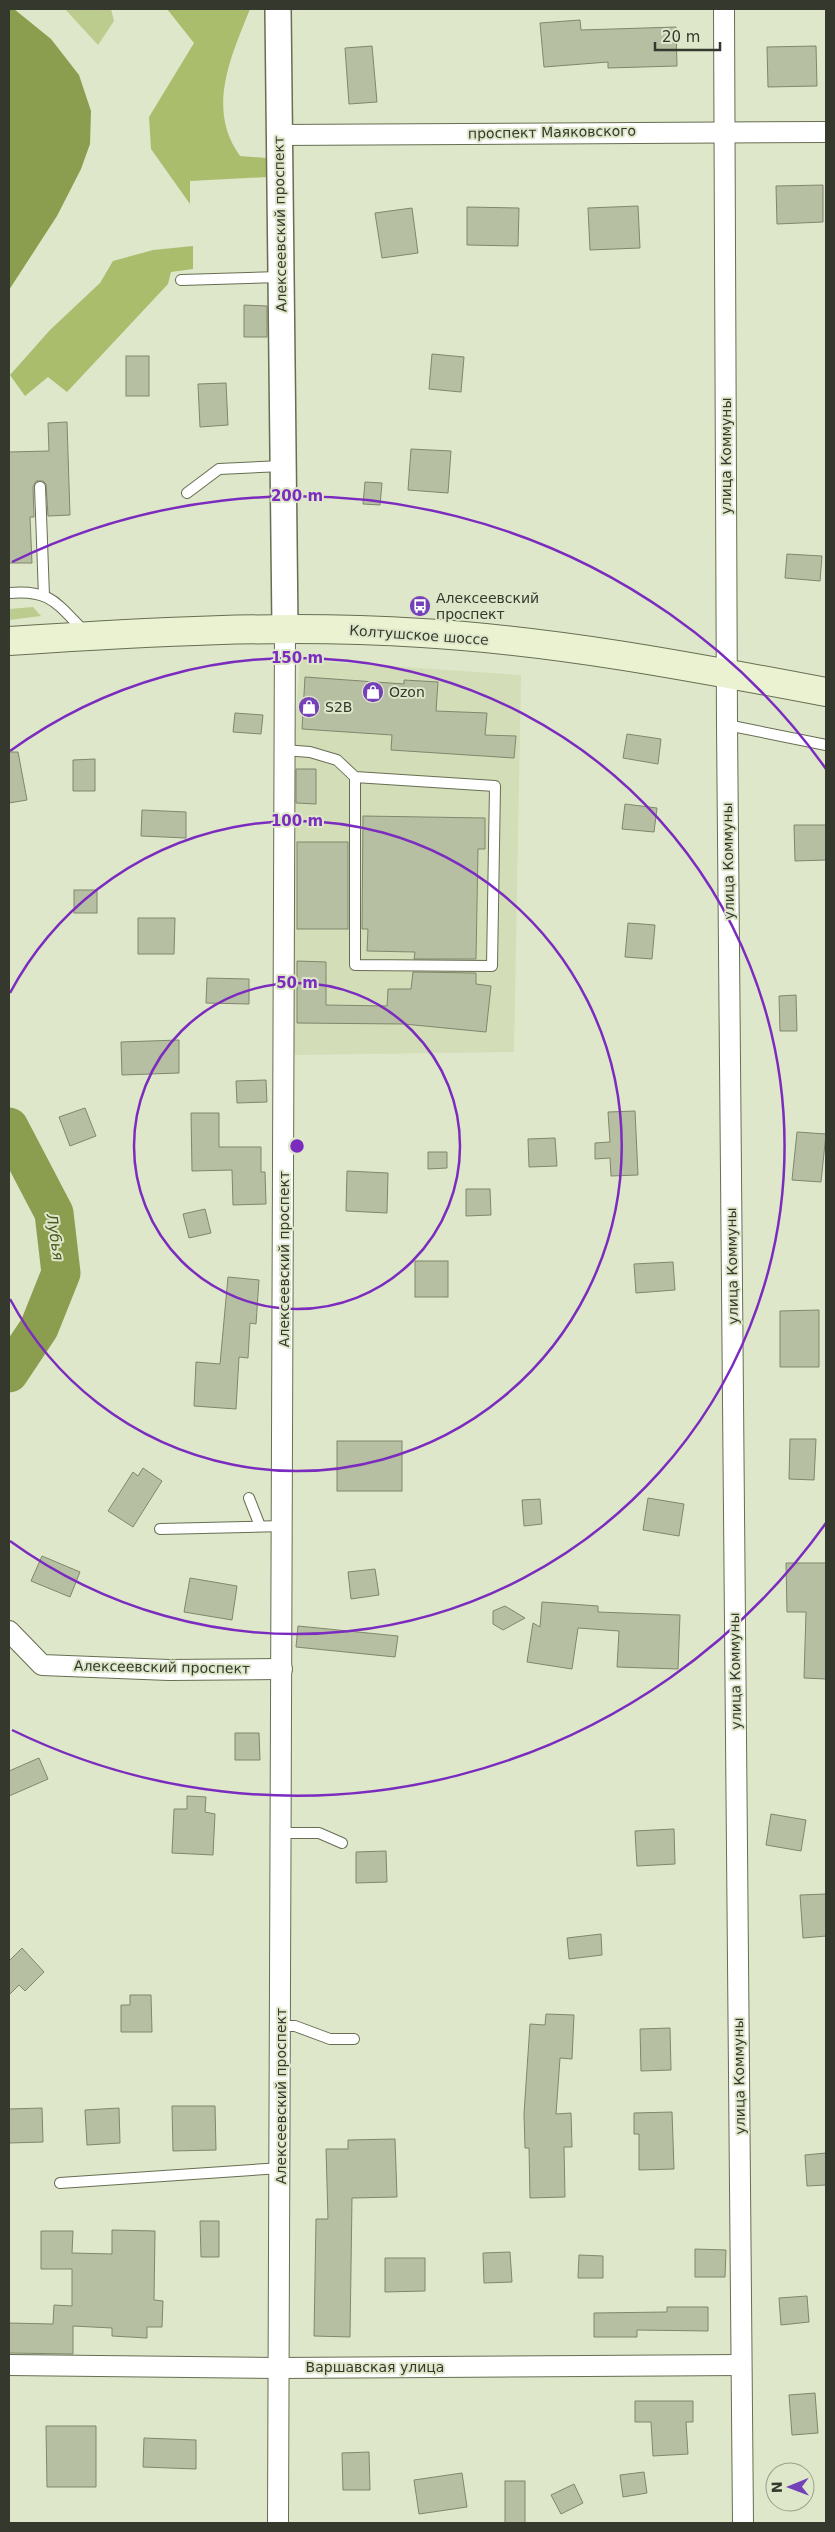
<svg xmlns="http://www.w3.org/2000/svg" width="835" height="2532" viewBox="0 0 835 2532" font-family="'DejaVu Sans',sans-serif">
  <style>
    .built { fill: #d3ddb8 }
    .green { fill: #bccb8e }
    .forest { fill: #aabd6d }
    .water { fill: #8b9d4e }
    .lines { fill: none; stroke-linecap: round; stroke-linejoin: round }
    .river { stroke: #8b9d4e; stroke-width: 39 }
    .building { fill: #b7bfa2; stroke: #80876c }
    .service-casing { stroke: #676e53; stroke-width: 12 }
    .minor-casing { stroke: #676e53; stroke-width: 22 }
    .tertiary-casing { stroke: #676e53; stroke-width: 28 }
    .secondary-casing { stroke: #676e53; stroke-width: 30 }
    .service { stroke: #fff; stroke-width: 10 }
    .minor { stroke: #fff; stroke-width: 20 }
    .tertiary { stroke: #fff; stroke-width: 25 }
    .secondary { stroke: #eaf2d1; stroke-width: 28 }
    .ring { fill: none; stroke: #7b2cbf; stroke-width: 2.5 }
    .labels { text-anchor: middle; stroke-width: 4; stroke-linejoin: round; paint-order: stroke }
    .street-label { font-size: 14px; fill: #35382d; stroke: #dee7c9 }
    .poi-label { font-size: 14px; fill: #35382d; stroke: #dee7c9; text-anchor: start }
    .water-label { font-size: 15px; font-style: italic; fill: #4c581f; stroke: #dee7c9 }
    .centre { fill: #7b2cbf; stroke: #dee7c9; stroke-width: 2.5 }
    .ring-label { font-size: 15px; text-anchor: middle; font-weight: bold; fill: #7b2cbf; stroke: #dee7c9; stroke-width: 4; stroke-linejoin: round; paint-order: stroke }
  </style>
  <rect width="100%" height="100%" fill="#dee7c9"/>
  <polygon class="built" points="300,660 521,675 514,1052 294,1055 292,767"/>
  <g class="green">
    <polygon points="65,9 111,9 114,21 98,45"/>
    <polygon points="33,607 41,616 9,620 9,609"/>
  </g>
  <g class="forest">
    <path d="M167 9H250C231 57 206 109 240 156L267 158 268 177 190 181V204L151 149 149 117 194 43Z"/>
    <polygon points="193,246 193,269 171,272 168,284 67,392 48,377 25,396 10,375 50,330 100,283 113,261 153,250"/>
  </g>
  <polygon class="water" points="9,9 14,9 51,39 79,75 91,111 90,144 81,169 57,216 9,290"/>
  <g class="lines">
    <polyline class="river" points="9,1127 54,1213 61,1273 39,1328 9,1373"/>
  </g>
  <g class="building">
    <polygon points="580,20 581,30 676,27 677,66 608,68 608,62 544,67 540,23"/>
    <polygon points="372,46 377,102 349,104 345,48"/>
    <polygon points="816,46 817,86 768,87 767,47"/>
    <polygon points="823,185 823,222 777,224 776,186"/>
    <polygon points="638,206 640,248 590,250 588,208"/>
    <polygon points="467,207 519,208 518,246 467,245"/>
    <polygon points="412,208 418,253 382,258 375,213"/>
    <polygon points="244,305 267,306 267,337 244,337"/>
    <polygon points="432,354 464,357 461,392 429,389"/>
    <rect x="126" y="356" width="23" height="40"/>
    <polygon points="226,383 228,425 200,427 198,384"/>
    <polygon points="67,422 70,515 48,516 46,484 43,481 36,481 33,487 34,517 30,517 32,563 9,563 9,452 49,451 48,423"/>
    <polygon points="411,449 451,451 448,493 408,490"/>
    <polygon points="365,482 382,483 380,505 363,504"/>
    <polygon points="787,554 822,556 820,581 785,578"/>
    <polygon points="305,677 404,684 404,680 438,682 436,711 487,713 485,735 516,736 514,758 391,750 392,735 302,729"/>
    <polygon points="235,713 263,715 261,734 233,732"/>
    <polygon points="627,734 661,739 658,764 623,758"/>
    <polygon points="9,752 18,752 27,800 9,803"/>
    <polygon points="95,759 95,791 73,791 73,760"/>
    <polygon points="296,769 316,769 316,804 296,803"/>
    <polygon points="625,804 657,808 654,832 622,829"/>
    <polygon points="142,810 186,812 186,838 141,836"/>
    <polygon points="363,816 485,818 485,849 478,849 476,959 414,959 415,952 367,951 368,929 362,929"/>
    <polygon points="794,825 826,825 826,860 795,861"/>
    <rect x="297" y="842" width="51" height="87"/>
    <rect x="74" y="890" width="23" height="23"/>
    <polygon points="138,918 175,918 174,954 138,954"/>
    <polygon points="628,923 655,925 652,959 625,957"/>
    <polygon points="297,961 326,962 326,1005 387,1006 388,989 411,989 413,972 476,973 476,984 491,986 486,1032 404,1024 297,1023"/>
    <polygon points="207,978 249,979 249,1004 206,1003"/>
    <polygon points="796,995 797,1031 780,1031 779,996"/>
    <polygon points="179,1040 179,1073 122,1075 121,1042"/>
    <polygon points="266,1080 267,1102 237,1103 236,1081"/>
    <polygon points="85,1108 96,1136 70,1146 59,1117"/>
    <polygon points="635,1111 638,1175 611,1176 610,1158 595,1159 595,1143 610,1142 608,1112"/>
    <polygon points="191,1113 219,1113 219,1147 261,1147 261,1172 265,1172 266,1204 233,1205 232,1170 192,1171"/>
    <polygon points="797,1132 826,1134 821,1182 792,1180"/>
    <polygon points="555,1138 557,1166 529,1167 528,1139"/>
    <polygon points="428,1152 447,1152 447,1168 428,1169"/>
    <polygon points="347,1171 388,1173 387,1213 346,1211"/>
    <polygon points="466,1189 490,1189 491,1215 466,1216"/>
    <polygon points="205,1209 211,1233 189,1238 183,1214"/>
    <rect x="415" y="1261" width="33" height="36"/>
    <polygon points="673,1262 675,1290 636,1293 634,1264"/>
    <polygon points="228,1277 259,1280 256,1324 250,1323 248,1358 239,1357 236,1409 194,1406 196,1362 220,1364"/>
    <polygon points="819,1310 819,1367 780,1367 780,1311"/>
    <polygon points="790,1439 816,1439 814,1480 789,1479"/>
    <rect x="337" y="1441" width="65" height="50"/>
    <polygon points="143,1468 162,1481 133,1527 108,1511 133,1472 138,1476"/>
    <polygon points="648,1498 684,1504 679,1536 643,1530"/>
    <polygon points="540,1499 542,1524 524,1526 522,1500"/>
    <polygon points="42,1556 80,1572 70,1597 31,1581"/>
    <polygon points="786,1563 826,1563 826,1679 804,1678 806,1612 787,1612"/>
    <polygon points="375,1569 379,1595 351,1599 348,1572"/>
    <polygon points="190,1578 237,1586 232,1620 184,1612"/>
    <polygon points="542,1602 598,1606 598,1612 680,1615 678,1669 617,1667 619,1631 578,1628 572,1669 527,1662 533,1623 540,1627"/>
    <polygon points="505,1606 525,1618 503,1630 493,1624 493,1611"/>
    <polygon points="298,1626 398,1636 395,1657 296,1647"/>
    <polygon points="235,1733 259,1733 260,1760 235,1760"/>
    <polygon points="39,1758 48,1779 9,1796 9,1771"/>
    <polygon points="187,1796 206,1797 205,1812 215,1814 213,1855 172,1853 174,1809 187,1809"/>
    <polygon points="771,1814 806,1820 801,1851 766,1845"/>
    <polygon points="674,1829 675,1864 637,1866 635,1831"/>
    <polygon points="386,1851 387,1882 356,1883 356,1852"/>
    <polygon points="826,1894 826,1936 803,1938 800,1895"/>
    <polygon points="601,1934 602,1955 569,1959 567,1938"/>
    <polygon points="22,1948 44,1972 25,1991 19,1985 9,1995 9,1961"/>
    <polygon points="130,1995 151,1995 152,2032 121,2032 121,2005 130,2005"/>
    <polygon points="546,2014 574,2015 572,2059 560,2058 556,2114 571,2113 572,2147 564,2147 565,2197 530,2198 529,2148 525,2148 524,2114 530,2024 545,2025"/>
    <polygon points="670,2028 671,2070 641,2071 640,2029"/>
    <polygon points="172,2106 215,2106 216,2150 173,2151"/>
    <polygon points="42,2108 43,2142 9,2143 9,2109"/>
    <polygon points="119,2108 120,2143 87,2145 85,2110"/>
    <polygon points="672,2112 674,2169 639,2170 639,2134 634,2134 634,2113"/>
    <polygon points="395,2139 397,2197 352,2198 350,2337 314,2336 316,2219 328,2219 326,2149 348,2149 348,2140"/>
    <polygon points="826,2153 826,2185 807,2186 805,2155"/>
    <polygon points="200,2221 219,2221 219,2257 201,2257"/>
    <polygon points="112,2230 155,2231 154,2300 163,2301 162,2327 147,2327 147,2338 112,2336 112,2328 73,2326 73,2354 9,2353 9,2323 53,2324 54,2305 72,2306 72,2269 41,2269 41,2231 73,2231 72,2253 112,2254"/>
    <polygon points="695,2249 726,2250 725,2277 695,2277"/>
    <polygon points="510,2252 512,2282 484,2283 483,2253"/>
    <polygon points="579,2255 603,2256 603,2278 578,2278"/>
    <polygon points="385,2258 425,2258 425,2291 385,2292"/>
    <polygon points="807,2296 809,2322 781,2325 779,2298"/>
    <polygon points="667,2307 708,2307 708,2331 637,2330 637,2337 594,2337 594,2313 667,2312"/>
    <polygon points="815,2393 818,2433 792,2435 789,2395"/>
    <polygon points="635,2401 693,2401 693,2422 686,2422 688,2454 653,2456 651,2422 635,2422"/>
    <polygon points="46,2426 96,2426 96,2487 47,2487"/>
    <polygon points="144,2438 196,2440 196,2469 143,2467"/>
    <polygon points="369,2452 370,2490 343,2490 342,2453"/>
    <polygon points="644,2472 647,2493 623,2497 620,2475"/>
    <polygon points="462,2473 467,2507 419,2514 414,2480"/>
    <rect x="505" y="2481" width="20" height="42"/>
    <polygon points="574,2484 583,2503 561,2514 551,2495"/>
  </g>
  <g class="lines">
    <g class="service-casing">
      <g id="service">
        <polyline points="181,280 280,277"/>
        <polyline points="40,487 44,596"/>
        <polyline points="187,493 219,469 283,466"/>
        <path d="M9 593C51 589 57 604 85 632"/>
        <polyline points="727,725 826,745"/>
        <polyline points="284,750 310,752 337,760 355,777 495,786 492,966 355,965 355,777"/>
        <polyline points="249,1498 260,1526"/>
        <polyline points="160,1529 283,1526"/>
        <polyline points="281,1833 319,1833 342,1843"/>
        <polyline points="281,2026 295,2026 330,2039 354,2039"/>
        <polyline points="60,2183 281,2168"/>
      </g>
    </g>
    <g class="minor-casing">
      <g id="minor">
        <polyline points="724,9 727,725 743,2523"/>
        <polyline points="279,135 826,132"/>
        <polyline points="9,1631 42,1665 169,1670 282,1669"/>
        <polyline points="9,2365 279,2368 741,2365"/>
        <polyline points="278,2523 285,628"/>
      </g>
    </g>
    <g class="tertiary-casing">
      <polyline id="tertiary" points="278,9 285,628"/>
    </g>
    <g class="secondary-casing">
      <path id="secondary" d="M9 641C146 632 284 624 422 633 558 641 693 667 826 692"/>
    </g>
    <use href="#service" class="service"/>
    <use href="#minor" class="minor"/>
    <use href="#tertiary" class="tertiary"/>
    <use href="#secondary" class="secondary"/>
  </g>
  <g class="ring">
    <circle cx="297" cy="1146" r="163"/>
    <path d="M10 993A325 325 0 1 1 10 1299"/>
    <path d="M10 751A488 488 0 1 1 10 1541"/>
    <path d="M826 1523A650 650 0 0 1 12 1730M12 562A650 650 0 0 1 826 769"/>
  </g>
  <defs>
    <g id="bus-disc" transform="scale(1.125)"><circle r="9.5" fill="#7441b8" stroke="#dee7c9"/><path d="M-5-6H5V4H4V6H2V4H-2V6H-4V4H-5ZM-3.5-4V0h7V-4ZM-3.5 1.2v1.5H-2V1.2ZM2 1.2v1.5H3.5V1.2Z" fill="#fff"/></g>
    <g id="shop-disc" transform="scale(1.125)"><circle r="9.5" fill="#7441b8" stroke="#dee7c9"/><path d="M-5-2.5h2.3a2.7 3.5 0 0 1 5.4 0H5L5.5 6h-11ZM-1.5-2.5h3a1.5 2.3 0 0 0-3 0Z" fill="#fff"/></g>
  </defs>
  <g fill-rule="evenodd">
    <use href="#bus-disc" x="420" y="606"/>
    <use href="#shop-disc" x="373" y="692"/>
    <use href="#shop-disc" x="309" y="707"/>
  </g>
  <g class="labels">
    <g class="street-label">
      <text transform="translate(552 132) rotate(-1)" y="5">проспект Маяковского</text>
      <text transform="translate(280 224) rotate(-91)" y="5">Алексеевский проспект</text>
      <text transform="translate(726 456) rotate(-90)" y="5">улица Коммуны</text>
      <text transform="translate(419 635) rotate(4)" y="5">Колтушское шоссе</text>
      <text transform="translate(728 861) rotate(-91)" y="5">улица Коммуны</text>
      <text transform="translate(284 1259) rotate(-90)" y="5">Алексеевский проспект</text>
      <text transform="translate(732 1266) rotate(-91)" y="5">улица Коммуны</text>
      <text transform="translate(162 1667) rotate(1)" y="5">Алексеевский проспект</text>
      <text transform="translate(735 1671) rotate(-91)" y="5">улица Коммуны</text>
      <text transform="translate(739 2076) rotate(-91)" y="5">улица Коммуны</text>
      <text transform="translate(281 2096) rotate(-90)" y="5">Алексеевский проспект</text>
      <text x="375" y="2372">Варшавская улица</text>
    </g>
    <g class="poi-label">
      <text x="436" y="603">Алексеевский<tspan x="436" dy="16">проспект</tspan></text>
      <text x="389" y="697">Ozon</text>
      <text x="325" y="712">S2B</text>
    </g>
    <g class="water-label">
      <text transform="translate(55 1237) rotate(81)" y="5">Лубья</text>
    </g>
  </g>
  <circle cx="297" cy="1146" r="8" class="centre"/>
  <g class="ring-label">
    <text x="297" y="501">200 m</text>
    <text x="297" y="663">150 m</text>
    <text x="297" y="826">100 m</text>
    <text x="297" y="988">50 m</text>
  </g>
  <rect width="835" height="2532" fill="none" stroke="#35382d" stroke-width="20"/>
  <g transform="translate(790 2487) rotate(269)"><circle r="24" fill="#dee7c9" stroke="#9aa18b"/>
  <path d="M0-4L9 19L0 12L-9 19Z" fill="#7441b8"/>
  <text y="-8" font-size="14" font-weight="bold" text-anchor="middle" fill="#35382d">N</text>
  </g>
  <path d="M655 42v8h65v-8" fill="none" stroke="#35382d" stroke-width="2.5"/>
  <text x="662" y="42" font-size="15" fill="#35382d" stroke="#dee7c9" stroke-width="4" paint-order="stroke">20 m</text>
</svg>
